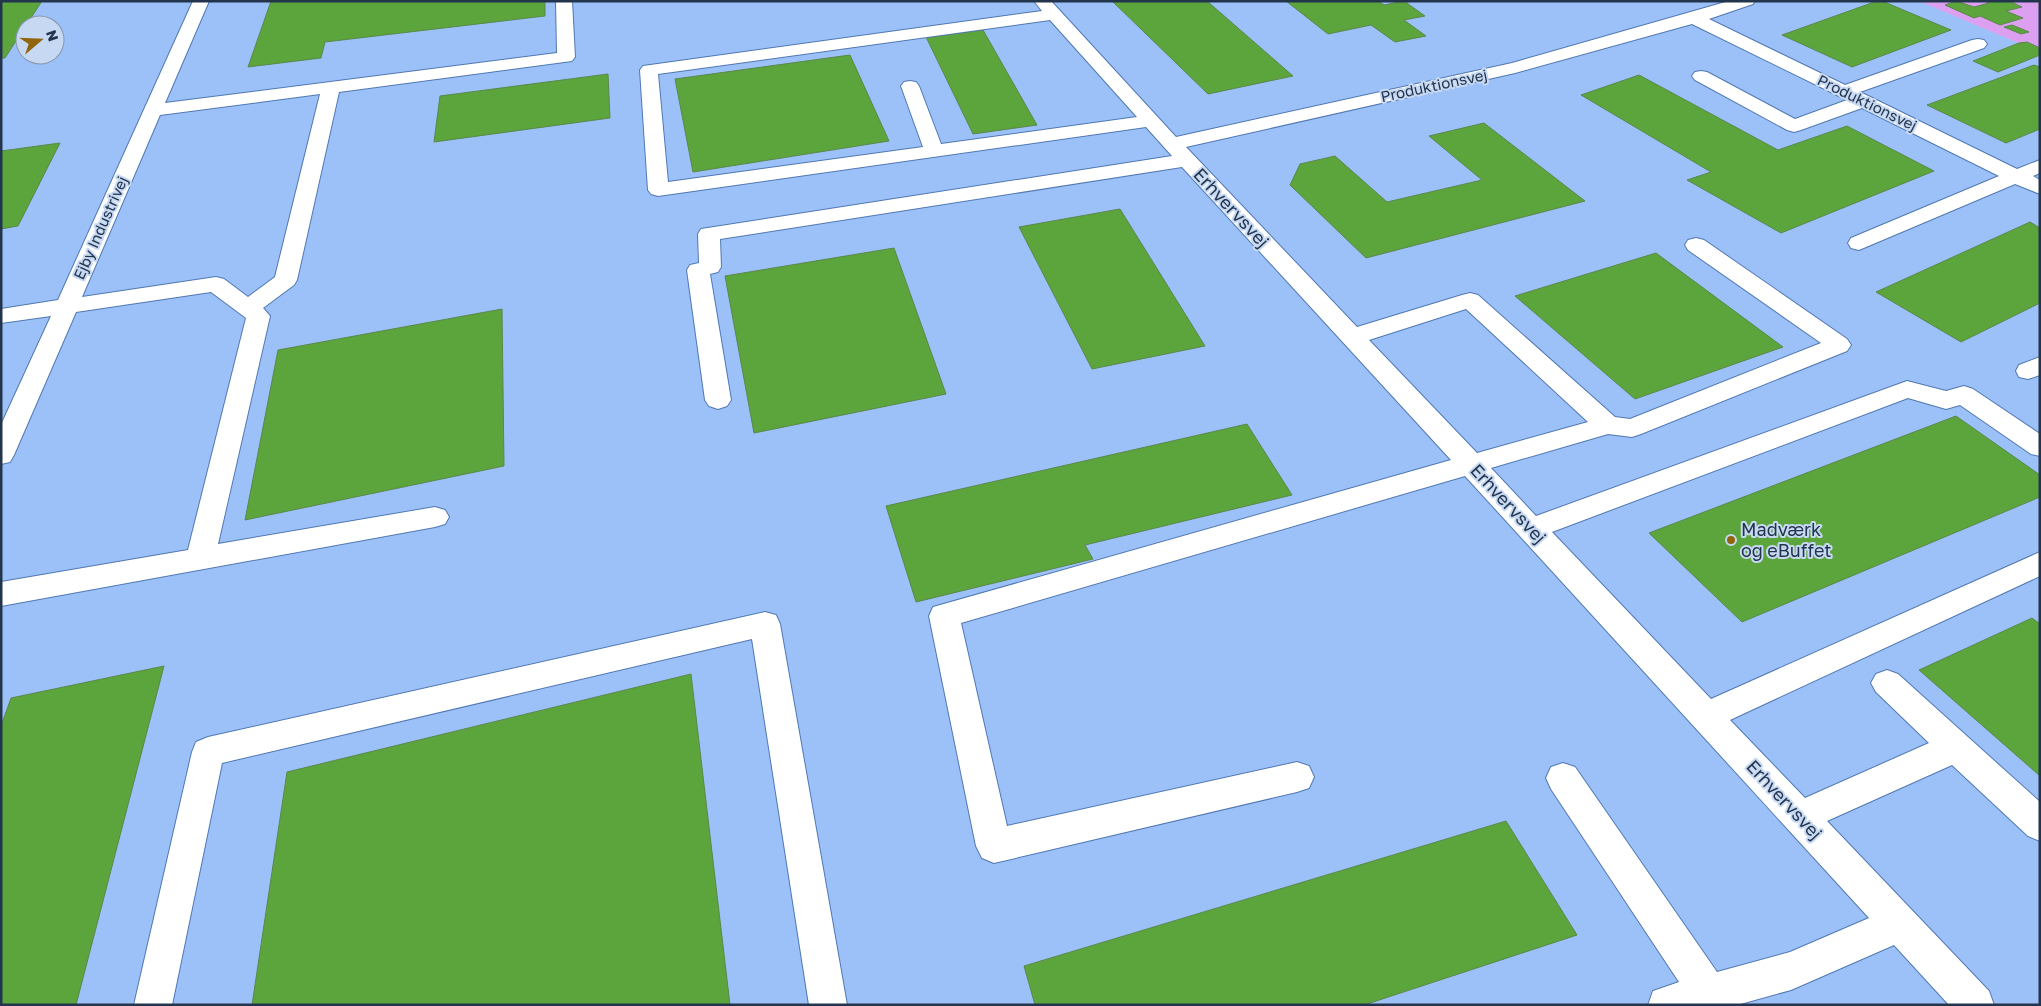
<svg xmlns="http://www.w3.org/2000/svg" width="2041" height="1006" viewBox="0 0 2041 1006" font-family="'Golos Text',sans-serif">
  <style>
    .built { fill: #9cc1f9; fill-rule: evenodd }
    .green { fill: #dda0f0 }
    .building { fill: #5ba53c; stroke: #5b874b }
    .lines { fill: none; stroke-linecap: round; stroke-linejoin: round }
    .minor-casing { stroke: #5078b2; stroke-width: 2 }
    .minor { fill: #fff; fill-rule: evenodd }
    .poi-dot { fill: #91650e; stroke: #c7d9f2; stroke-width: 2 }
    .labels { text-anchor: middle; stroke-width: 4; stroke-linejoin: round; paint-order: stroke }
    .far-street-label { font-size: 15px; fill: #23344d; stroke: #c7d9f2 }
    .street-label { font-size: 18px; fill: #23344d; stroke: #c7d9f2 }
    .poi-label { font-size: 18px; fill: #23344d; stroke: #c7d9f2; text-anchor: start }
  </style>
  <rect width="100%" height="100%" fill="#b2ccf2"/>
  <path class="built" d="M1 1H1919L2040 52V1005H1ZM25 25H55V55H25Z"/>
  <polygon class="green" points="1919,1 2040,1 2040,52"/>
  <g class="building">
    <polygon points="1,1 42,1 5,58 1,58"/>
    <polygon points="271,1 545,1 545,16 325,42 321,58 248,67"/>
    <polygon points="1112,1 1207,1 1293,76 1208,94"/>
    <polygon points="1286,1 1378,1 1384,5 1404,1 1425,16 1404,20 1426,36 1395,42 1371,25 1328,34"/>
    <polygon points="1877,1 1882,1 1951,30 1852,67 1782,35"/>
    <polygon points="1956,1 1974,7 1989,3 1985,1 2009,1 2022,7 2006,11 2023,18 2000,25 1980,16 1974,18 1945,5"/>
    <polygon points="2012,25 2029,32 2021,34 2004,27"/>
    <polygon points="983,30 1037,125 973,134 926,37"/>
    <polygon points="2027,42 2040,48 2040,55 1998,72 1973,61 2019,43"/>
    <polygon points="850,55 889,141 693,172 675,79"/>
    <polygon points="2034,65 2040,67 2040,129 2006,143 1927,105"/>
    <polygon points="608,74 610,118 434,142 440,96"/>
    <polygon points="1639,75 1778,150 1847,126 1934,171 1781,233 1687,180 1711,172 1581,95"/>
    <polygon points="1484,123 1585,201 1366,258 1290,185 1300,164 1335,156 1387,202 1482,180 1429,136"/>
    <polygon points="60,143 18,226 1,229 1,151"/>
    <polygon points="1120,209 1205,346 1092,369 1019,227"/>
    <polygon points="2030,222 2040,228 2040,303 1961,342 1876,292"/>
    <polygon points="894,248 946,394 754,433 725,276"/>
    <polygon points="1656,253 1783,347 1635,399 1515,296"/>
    <polygon points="502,309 504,466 245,520 278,350"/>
    <polygon points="1956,416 2040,475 2040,497 1742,622 1649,533"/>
    <polygon points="1247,424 1292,495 1085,545 1093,559 916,602 886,506"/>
    <polygon points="2032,618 2040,624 2040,776 1919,670"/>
    <polygon points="164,666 76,1005 1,1005 1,726 11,698"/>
    <polygon points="691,674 730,1005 252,1005 287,772"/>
    <polygon points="1506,821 1577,935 1364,1005 1035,1005 1024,966"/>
  </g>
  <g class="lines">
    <g class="minor-casing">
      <g id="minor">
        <path d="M193 1H209L165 103 557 53 556 1H572L575 57 572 61 339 92 297 280 294 285 263 308 270 316 218 544 435 507 445 510 449 517 445 524 435 527 1 606V582L188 550 246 318 211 292 76 312 14 455 10 462 1 464V425L51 316 1 323V309L58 300ZM320 94 275 277 248 297 224 279 216 277 82 297 160 115Z"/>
        <path d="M1034 1H1051L1176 137 1512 63 1729 1H1755L1753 4 1709 19 1845 85 1972 40 1978 39 1984 40 1987 44 1984 48 1860 92 2017 169 2040 160V173L2033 176 2040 180V194L2015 184 1859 250 1851 248 1848 243 1851 238 1999 176 1862 108 1801 130 1794 132 1787 130 1695 80 1692 76 1695 72 1701 71 1707 72 1795 119 1847 100 1692 24 1515 73 1186 147 1357 327 1462 295 1470 293 1478 295 1615 417 1630 419 1821 343 1688 250 1685 245 1688 240 1696 238 1704 240 1847 339 1851 345 1847 351 1641 434 1632 437 1608 434 1491 468 1536 516 1907 381 1946 391 1964 386 1973 389 2040 434V456L2031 454 1960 405 1946 409 1908 398 1552 532 1711 699 2040 552V576L1730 720 1805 798 1929 743 1876 692 1871 683 1876 674 1887 670 1898 674 2040 802V841L2028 836 1952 765 1827 821 1989 991 1994 1005H1949L1894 945 1791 990 1737 1005H1648L1653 991 1679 982 1551 789 1546 778 1551 767 1563 763 1575 767 1717 972 1790 952 1869 918 1465 476 961 623 1007 826 1297 762 1309 766 1314 777 1309 788 1297 792 994 863 982 858 976 846 929 616 933 607 1451 460 1182 167 720 239 721 267 718 272 710 274 731 400 727 406 718 409 709 406 705 400 687 270 690 265 699 263 698 234 701 229 1172 156 1146 127 658 196 651 194 648 190 640 70 643 66 1042 11ZM1050 20 1137 117 941 144 919 86 916 82 910 81 904 82 901 86 923 147 668 182 658 74ZM1466 309 1588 422 1477 453 1369 340Z"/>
        <polygon points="2040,357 2040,375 2028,379 2019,377 2016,371 2019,365"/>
        <polygon points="765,612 776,615 780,624 847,1005 809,1005 752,639 222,763 172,1005 134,1005 192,752 196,742 208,737"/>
      </g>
    </g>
    <use href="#minor" class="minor"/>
  </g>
  <circle class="poi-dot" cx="1731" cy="540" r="5"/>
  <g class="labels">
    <g class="far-street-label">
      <text transform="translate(1434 86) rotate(-12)" y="5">Produktionsvej</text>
      <text transform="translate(1867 103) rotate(26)" y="5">Produktionsvej</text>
      <text transform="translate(101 228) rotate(-66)" y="5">Ejby Industrivej</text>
    </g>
    <g class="street-label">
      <text transform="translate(1231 208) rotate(47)" y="6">Erhvervsvej</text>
      <text transform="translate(1508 504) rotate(47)" y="6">Erhvervsvej</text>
      <text transform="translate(1784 800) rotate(47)" y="6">Erhvervsvej</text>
    </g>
    <g class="poi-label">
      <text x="1741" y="536">Madværk<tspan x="1741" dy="21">og eBuffet</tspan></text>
    </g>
  </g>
  <rect width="2041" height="1006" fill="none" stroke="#23344d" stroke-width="5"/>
  <g transform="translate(40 40) rotate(71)"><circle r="24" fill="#c7d9f2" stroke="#8597b0"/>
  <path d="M0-4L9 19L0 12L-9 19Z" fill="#91650e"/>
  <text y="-8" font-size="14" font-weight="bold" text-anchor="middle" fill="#23344d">N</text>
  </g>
</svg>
